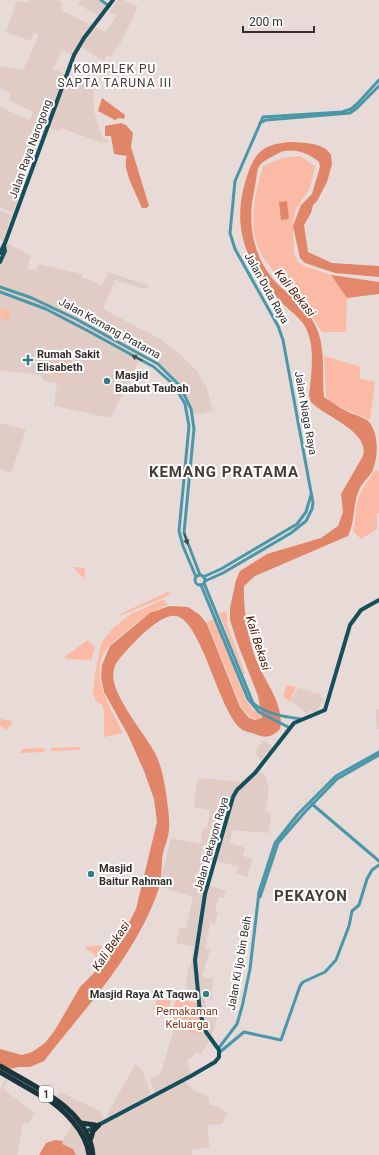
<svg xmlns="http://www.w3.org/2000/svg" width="379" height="1155" viewBox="0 0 379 1155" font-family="Roboto,sans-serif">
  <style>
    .built { fill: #e0cbc5 }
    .green { fill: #fbbaa6 }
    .forest { fill: #e4886b }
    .water { fill: #e08568 }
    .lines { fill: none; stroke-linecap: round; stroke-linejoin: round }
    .minor { stroke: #4a97aa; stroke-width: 3 }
    .major { stroke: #164f5c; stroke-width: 4 }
    .highway { stroke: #19343c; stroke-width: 5 }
    .oneway { fill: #3a4e52 }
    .poi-dot { fill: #377a8b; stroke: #fff; stroke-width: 1.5 }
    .labels { text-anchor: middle; stroke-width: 4; stroke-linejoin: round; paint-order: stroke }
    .shield { fill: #fff; stroke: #706d6b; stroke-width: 1 }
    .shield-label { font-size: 10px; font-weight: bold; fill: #332e2c }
    .street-label { font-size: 11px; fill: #332e2c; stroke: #fff }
    .poi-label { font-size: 11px; font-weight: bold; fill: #332e2c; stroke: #fff; text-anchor: start }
    .park-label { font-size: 11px; fill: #853317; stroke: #fff }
    .neighbourhood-label { font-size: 12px; letter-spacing: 1px; fill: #453b38; stroke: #fff }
    .water-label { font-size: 12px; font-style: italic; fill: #501703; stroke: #fff }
    .district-label { font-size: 15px; font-weight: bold; letter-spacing: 1px; fill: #453b38; stroke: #fff }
  </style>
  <rect width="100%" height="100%" fill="#e8dbd7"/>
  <g class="built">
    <polygon points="29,0 55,0 62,2 61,10 105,32 117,16 109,12 118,0 124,0 138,7 121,42 110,57 107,55 104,61 81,47 75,57 62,50 53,69 86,83 85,85 93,88 94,111 102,137 111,141 102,143 61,128 59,131 44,126 13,213 0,207 0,107 30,120 33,112 8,100 11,94 0,88 0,66 23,70 39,35 34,33 31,41 6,32 17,1 28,3"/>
    <polygon points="80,0 101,0 107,4 98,16 78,4"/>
    <polygon points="0,210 12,216 3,240 0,239"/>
    <polygon points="7,243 31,256 27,268 35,271 38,264 82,274 82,277 102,285 108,272 150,286 144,289 115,280 103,309 160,339 178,352 197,371 206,386 213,411 194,415 182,387 159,363 147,356 138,363 111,418 54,406 57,383 44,381 40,375 0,370 0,261"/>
    <polygon points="0,423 26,430 11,473 0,469"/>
    <polygon points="298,688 312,692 307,708 313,692 321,694 321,697 324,699 317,711 313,712 310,710 307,714 291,701"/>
    <polygon points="375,709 379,709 379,729 377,729"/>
    <polygon points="264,740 273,747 261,761 254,752"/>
    <polygon points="256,769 265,775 269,790 266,812 271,813 268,833 232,830 230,843 245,848 243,856 253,859 247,877 236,873 238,867 217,861 210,886 226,891 224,898 219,897 215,910 218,912 215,924 210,923 205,949 210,950 202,976 213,979 212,1000 205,999 205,1005 209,1007 209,1014 217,1015 215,1027 210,1040 201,1054 195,1052 192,1058 187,1060 191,1076 184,1080 195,1091 208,1096 210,1105 218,1106 228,1113 222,1124 208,1125 209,1148 192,1149 192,1155 93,1155 91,1140 93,1131 109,1117 107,1115 136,1063 137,1067 141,1068 152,1096 155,1094 150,1079 160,1075 174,1029 202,1034 195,991 186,989 188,967 190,967 194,947 176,943 180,927 186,928 193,897 159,886 171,838 200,844 204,827 207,827 210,810 194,807 197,781 203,778 241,782"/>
    <polygon points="5,1079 8,1081 3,1089 34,1113 29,1123 23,1123 17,1155 0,1155 0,1091"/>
    <polygon points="60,1092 100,1111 104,1120 95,1125 81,1123 57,1101"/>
    <polygon points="73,1122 78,1129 89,1155 39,1155 46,1143 55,1140 63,1141"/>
  </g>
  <g class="green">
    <path d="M300 156 315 166 310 188 296 209 293 222 294 253 298 262 304 266 331 275 347 298 346 332H322C307 305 283 285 265 260 245 233 255 194 263 166L282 158Z"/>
    <polygon points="2,308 11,311 8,321 0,318"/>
    <polygon points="60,355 70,359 62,377 52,372"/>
    <polygon points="324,356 361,367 359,378 375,382 370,420 333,404 326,396"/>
    <path d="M376 469 379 472V513L377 514V529L361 539 353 531C356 522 355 512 357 503 360 490 369 480 376 469Z"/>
    <polygon points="73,567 85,568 84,579"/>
    <polygon points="168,592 170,595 122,615 120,614"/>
    <path d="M164 599 167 605C148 613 140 620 124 633 120 637 114 641 110 645 85 671 111 708 123 733L104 737V711L102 705 96 701 93 694 95 674 101 643 114 627 131 614Z"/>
    <polygon points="227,611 227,624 245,674 243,674 241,669 219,613"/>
    <polygon points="214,619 246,700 252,709 261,714 261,718 259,720 250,717 241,707 207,622"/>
    <polygon points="88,640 95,647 91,660 68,659 64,657"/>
    <polygon points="287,685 296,687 290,702 283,696"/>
    <polygon points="0,719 12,721 12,724 6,730 0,725"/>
    <polygon points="80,747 80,750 51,751 51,748"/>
    <polygon points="43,748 45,750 44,752 19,753 23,749"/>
    <polygon points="101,945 102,947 97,957 84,947"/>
    <polygon points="158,997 171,1001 167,1013 154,1009"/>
    <polygon points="176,998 197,1003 202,1035 170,1027 175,1011 173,1010"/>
  </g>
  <g class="forest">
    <polygon points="331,275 379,282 379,294 347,298"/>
    <polygon points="55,1140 63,1141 62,1144 73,1149 76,1155 39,1155 46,1143"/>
  </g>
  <g class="water">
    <polygon points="102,98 125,115 124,119 119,118 115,120 98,111"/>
    <path d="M121 123 126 125 133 133 131 147 149 206 146 208H142C137 195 121 168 127 156L114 154 111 136H105V126Z"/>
    <path d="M291 142C303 143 324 142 331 155L332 164 327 182 317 201 313 205 311 213 304 225 308 252 332 263 379 266V277L335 273 305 263 300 258 293 226 301 205 312 194 320 167 319 162C309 153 292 147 279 153 252 167 260 164 254 192 246 227 255 265 283 289 295 299 308 310 315 325 326 346 322 373 324 397 329 400 334 404 339 407 348 413 358 415 367 420 379 430 379 457 372 472 369 477 364 481 361 486 352 502 356 520 348 536L255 576 244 586C243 608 248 641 257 662 265 682 285 705 280 729 270 739 264 738 252 733 248 732 243 731 240 728 218 708 201 620 176 616 162 613 137 639 128 649 123 655 116 661 114 669 107 691 145 733 155 753 163 769 166 790 168 808 169 816 170 828 168 836 167 842 164 847 163 853 161 864 162 877 159 888 137 954 86 1007 44 1061L30 1067H19L0 1071V1049L22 1055 32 1052 45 1043 55 1030 80 987 101 966 122 936 136 909 157 822 154 799 144 771 128 735 104 692 101 677 102 665 110 646 150 613 169 606 188 607 200 615 207 624 240 707 249 718 255 720 262 718 258 696 237 642 230 620V608L236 580 240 571 267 554 321 538 338 526 343 512 341 494 363 456C370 431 325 417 311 402L309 396C311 376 315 352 308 333 304 320 291 312 282 303 246 264 230 228 247 176 255 151 264 144 291 142Z"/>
    <polygon points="287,201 289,219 281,220 279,202"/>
  </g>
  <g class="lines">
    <g class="minor">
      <polyline points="101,0 109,6"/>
      <polyline points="260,123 266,120 350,113 356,109 379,86"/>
      <polyline points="0,287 32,298 76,319 158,364 180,386 191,409 194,429 184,533 200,575"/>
      <polyline points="0,292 46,309 90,332 154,367 174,385 185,404 189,426 179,531 183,546 196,577"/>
      <circle cx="200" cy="580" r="5"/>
      <polyline points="203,577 221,569 297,524 306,512 311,495"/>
      <polyline points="205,581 223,573 291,533 306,521 312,509 313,503 283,340 278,326 235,249 230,233 235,181 263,117 342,112 351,109 357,104 379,80"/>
      <path d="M204 583 253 703C265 714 286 717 301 719"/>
      <polyline points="201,585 248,699 259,712 290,728"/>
      <polyline points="312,804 379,861"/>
      <polyline points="260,897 278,843 304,813 337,779 379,755"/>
      <polyline points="218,1049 237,1024 242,1007 250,969 259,892 275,843 298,814 336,776 379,752"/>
      <polyline points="220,1052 244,1032 281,1040 300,986 303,982 325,972 336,960 349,926 352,911 359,905 367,879 372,870 379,865"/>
    </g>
    <g class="major">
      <polyline points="0,253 5,243 74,55 84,38 113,0"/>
      <polyline points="0,262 5,251 4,246"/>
      <polyline points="87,1131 191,1076 215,1062 219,1057 219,1050 206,1032 200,1013 195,960 205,894 233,797 237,790 255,773 294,723 325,710 350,625 361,610 379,600"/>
    </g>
    <g class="highway">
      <path d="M0 1066C35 1087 89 1109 93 1155"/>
      <polyline points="0,1072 45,1098"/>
      <path d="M43 1096C63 1109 86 1130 89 1155"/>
      <polyline points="81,1123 95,1125"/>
      <polyline points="91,1138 93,1131 99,1125"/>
    </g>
  </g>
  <defs><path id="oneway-solid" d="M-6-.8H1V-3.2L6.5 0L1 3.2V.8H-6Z"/></defs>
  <g class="oneway">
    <use href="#oneway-solid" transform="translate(137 358) rotate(-152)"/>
    <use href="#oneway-solid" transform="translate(186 539) rotate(75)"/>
  </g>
  <g class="poi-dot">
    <path d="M26 354h4v4h4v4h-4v4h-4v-4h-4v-4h4z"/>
    <circle cx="107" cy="381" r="4"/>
    <circle cx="91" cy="874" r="4"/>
    <circle cx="206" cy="994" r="4"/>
  </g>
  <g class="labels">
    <rect class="shield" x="39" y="1086" width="14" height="16" rx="3"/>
    <g class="shield-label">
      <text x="46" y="1098">1</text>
    </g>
    <g class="street-label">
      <text transform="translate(30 149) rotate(-70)" y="4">Jalan Raya Narogong</text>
      <text transform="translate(267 288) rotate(61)" y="4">Jalan Duta Raya</text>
      <text transform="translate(110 328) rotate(29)" y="4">Jalan Kemang Pratama</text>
      <text transform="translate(306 413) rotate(80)" y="4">Jalan Niaga Raya</text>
      <text transform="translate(211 844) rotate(-74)" y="4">Jalan Pekayon Raya</text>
      <text transform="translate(239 963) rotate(-80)" y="4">Jalan Ki Ijo bin Beih</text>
    </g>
    <g class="poi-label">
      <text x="37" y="358">Rumah Sakit<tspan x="37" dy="13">Elisabeth</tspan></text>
      <text x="115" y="379">Masjid<tspan x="115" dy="13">Baabut Taubah</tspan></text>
      <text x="99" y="872">Masjid<tspan x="99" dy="13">Baitur Rahman</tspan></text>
      <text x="198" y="998" text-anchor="end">Masjid Raya At Taqwa</text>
    </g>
    <g class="park-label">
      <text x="187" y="1015">Pemakaman<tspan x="187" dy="13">Keluarga</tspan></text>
    </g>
    <g class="neighbourhood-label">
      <text x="115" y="73">KOMPLEK PU<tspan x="115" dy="14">SAPTA TARUNA III</tspan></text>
    </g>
    <g class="water-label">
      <text transform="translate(295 293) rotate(51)" y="4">Kali Bekasi</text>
      <text transform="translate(258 643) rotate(72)" y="4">Kali Bekasi</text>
      <text transform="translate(111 946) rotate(-56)" y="4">Kali Bekasi</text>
    </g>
    <g class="district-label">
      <text x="224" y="477">KEMANG PRATAMA</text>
      <text x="311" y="901">PEKAYON</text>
    </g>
  </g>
  <path d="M243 26v6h71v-6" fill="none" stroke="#332e2c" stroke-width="2"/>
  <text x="249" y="26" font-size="12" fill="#332e2c" stroke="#ffffff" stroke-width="3" paint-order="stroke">200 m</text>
</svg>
